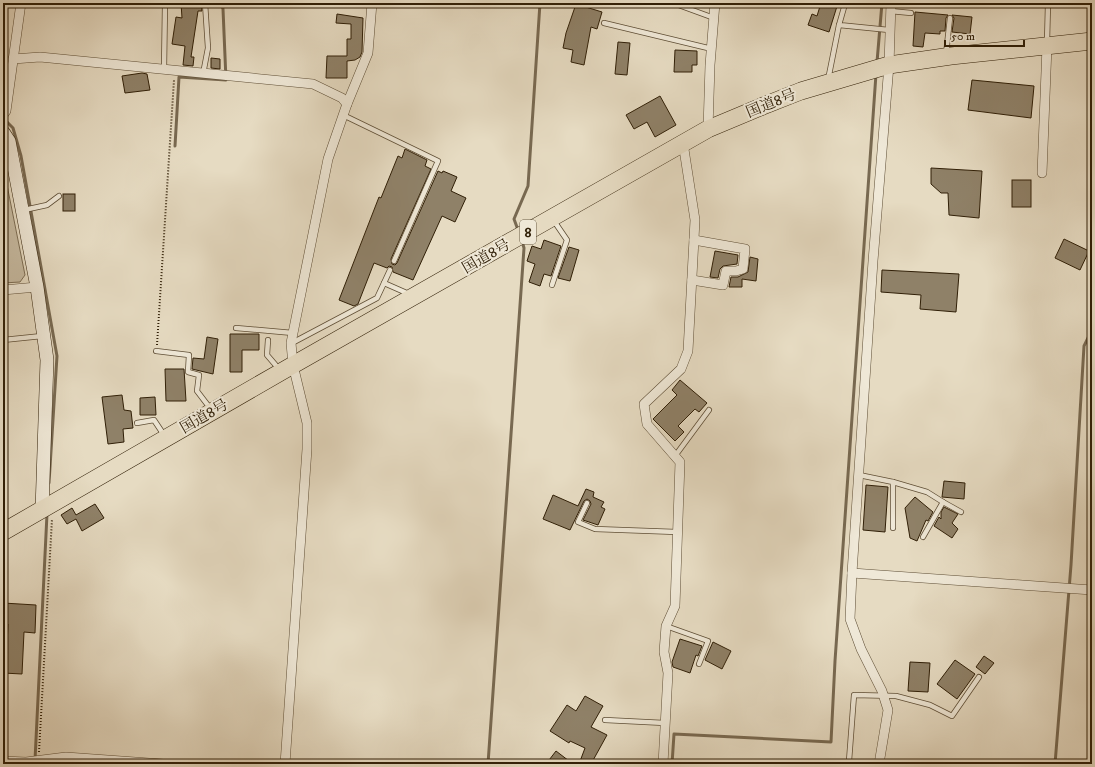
<svg xmlns="http://www.w3.org/2000/svg" width="1095" height="767" viewBox="0 0 1095 767" font-family="'IM FELL DW Pica','Noto Serif JP',serif">
  <style>
    .green { fill: #c7bba2; stroke: #7c6d54 }
    .lines { fill: none; stroke-linecap: round; stroke-linejoin: round }
    .stream { stroke: #786951; stroke-width: 3 }
    .building { fill: #8f8168; stroke: #301f07 }
    .lane-casing { stroke: #5e4e36; stroke-width: 6 }
    .street-casing { stroke: #5e4e36; stroke-width: 10 }
    .secondary-casing { stroke: #301f07; stroke-width: 14 }
    .highway-casing { stroke: #301f07; stroke-width: 18 }
    .path { stroke: #301f07; stroke-width: 2; stroke-dasharray: 1 2; stroke-linecap: butt }
    .lane { stroke: #efe8d7; stroke-width: 4.5 }
    .street { stroke: #efe8d7; stroke-width: 9 }
    .secondary { stroke: #efe8d7; stroke-width: 13 }
    .highway { stroke: #e6dbc2; stroke-width: 17 }
    .labels { text-anchor: middle; stroke-width: 4; stroke-linejoin: round; paint-order: stroke }
    .shield { fill: #efe8d7; stroke: #695b45; stroke-width: 1 }
    .shield-label { font-size: 14px; font-weight: bold; fill: #301f07 }
    .street-label { font-size: 15px; fill: #301f07; stroke: #efe8d7 }
  </style>
  <rect width="100%" height="100%" fill="#e6dbc2"/>
  <filter id="stains"><feTurbulence type="fractalNoise" baseFrequency=".005" numOctaves="4"/><feColorMatrix values="0 0 0 0 .2 0 0 0 0 .09 0 0 0 0 .02 0 0 0 .5 -.17"/></filter>
  <radialGradient id="worn" r=".72"><stop offset=".6" stop-color="#630" stop-opacity="0"/><stop offset="1" stop-color="#630" stop-opacity=".3"/></radialGradient>
  <polygon class="green" points="3,165 25,275 20,282 3,283"/>
  <g class="lines">
    <g class="stream">
      <polyline points="877,62 882,3"/>
      <polyline points="3,118 13,128 21,156 57,356 49,483"/>
      <polyline points="175,146 179,77 226,80 223,9 221,3"/>
      <polyline points="518,230 514,219 528,186 540,3"/>
      <polyline points="35,760 47,514"/>
      <polyline points="488,764 524,248 522,241"/>
      <polyline points="672,764 674,734 831,742 835,661 876,74"/>
      <polyline points="1055,764 1071,565 1084,346 1092,330"/>
    </g>
  </g>
  <g class="building">
    <polygon points="181,3 201,3 202,11 198,11 191,57 194,57 193,66 183,65 185,46 172,44 176,17 182,18"/>
    <polygon points="821,3 838,3 829,32 808,25 812,14 817,16"/>
    <polygon points="576,4 602,12 597,29 591,27 584,65 571,62 573,50 563,48 566,33"/>
    <polygon points="915,12 948,15 946,18 945,31 940,31 940,34 925,33 923,47 913,46"/>
    <polygon points="337,14 363,18 362,52 360,57 355,60 347,61 347,78 326,78 327,56 347,56 347,39 351,39 351,24 336,23"/>
    <polygon points="952,15 972,17 970,34 952,32 954,18"/>
    <polygon points="618,42 630,43 627,75 615,74"/>
    <polygon points="675,50 697,51 697,65 692,65 692,72 674,72"/>
    <polygon points="211,58 220,59 220,69 211,68"/>
    <polygon points="142,73 147,74 150,90 125,93 122,76"/>
    <polygon points="972,80 1034,86 1031,118 968,110"/>
    <polygon points="660,96 676,125 655,137 647,122 634,129 626,115"/>
    <polygon points="405,149 427,160 425,166 431,169 391,259 392,264 395,265 397,263 438,171 442,173 443,171 457,177 451,191 466,198 455,222 442,216 413,280 393,272 392,267 389,266 387,268 374,263 358,304 354,306 339,300 379,197 381,198 398,156 402,158"/>
    <polygon points="931,168 982,171 979,218 949,215 948,193 941,193 931,184"/>
    <rect x="1012" y="180" width="19" height="27"/>
    <rect x="63" y="194" width="12" height="17"/>
    <polygon points="1064,239 1089,251 1080,270 1055,258"/>
    <polygon points="544,240 561,246 551,276 544,274 540,286 529,282 535,264 527,261 532,246 541,249"/>
    <polygon points="569,247 579,250 570,281 558,278"/>
    <polygon points="715,251 738,255 737,264 723,266 720,269 718,278 710,277"/>
    <polygon points="750,257 758,259 756,281 742,279 742,287 729,287 731,277 738,277 748,272"/>
    <polygon points="882,270 959,274 956,312 920,309 921,295 881,292"/>
    <polygon points="230,334 259,334 259,350 242,350 242,372 230,372"/>
    <polygon points="207,337 218,339 213,374 192,369 193,358 204,359"/>
    <polygon points="165,369 184,369 186,401 166,401"/>
    <polygon points="680,380 707,403 699,412 695,409 678,426 684,432 675,441 653,419 677,395 672,390"/>
    <polygon points="122,395 124,410 131,411 133,428 123,429 124,442 108,444 102,397"/>
    <polygon points="155,397 156,415 140,415 140,398"/>
    <polygon points="944,481 965,483 964,499 942,497"/>
    <polygon points="866,485 888,487 885,532 863,530"/>
    <polygon points="586,489 594,492 593,497 604,502 601,507 605,509 598,525 583,520 591,504 590,501 587,499 584,501 570,530 543,519 553,495 578,506"/>
    <polygon points="915,497 933,512 928,521 926,520 917,541 910,538 905,508"/>
    <polygon points="95,504 104,518 82,531 76,519 67,524 61,515 72,508 76,515"/>
    <polygon points="944,507 958,514 952,523 958,529 952,538 934,526 939,517 941,519 941,512"/>
    <polygon points="3,603 36,605 35,633 24,632 22,674 3,673 3,646 7,646 8,624 3,624"/>
    <polygon points="680,639 702,646 698,656 696,655 690,673 673,667 672,662"/>
    <polygon points="713,642 731,651 722,669 705,660"/>
    <polygon points="984,656 994,663 985,674 976,667"/>
    <polygon points="955,660 975,674 957,699 937,684"/>
    <polygon points="910,662 930,663 928,692 908,691"/>
    <polygon points="585,696 603,706 591,727 607,735 591,764 579,764 585,748 570,741 569,743 550,731 567,705 576,711"/>
    <polygon points="556,751 573,764 546,764"/>
  </g>
  <g class="lines">
    <g class="lane-casing">
      <g id="lane">
        <polyline points="673,3 714,18"/>
        <polyline points="845,4 839,25 889,30"/>
        <polyline points="890,11 911,13"/>
        <polyline points="604,23 712,49"/>
        <polyline points="1047,43 1048,3"/>
        <polyline points="946,54 950,18"/>
        <polyline points="164,70 165,3"/>
        <polyline points="203,74 208,48 205,3"/>
        <polyline points="828,80 839,25"/>
        <polyline points="343,115 438,161 394,261"/>
        <polyline points="24,210 47,205 59,196"/>
        <polyline points="390,270 384,283 409,294"/>
        <polyline points="552,285 567,240 554,221"/>
        <polyline points="236,328 293,333"/>
        <polyline points="3,340 42,336"/>
        <polyline points="268,340 267,355 279,369"/>
        <polyline points="292,343 377,298 384,283"/>
        <polyline points="156,351 189,355 188,372 199,375 197,391 210,408"/>
        <polyline points="137,423 154,420 164,435"/>
        <polyline points="675,456 709,410"/>
        <polyline points="859,475 893,482 893,528"/>
        <polyline points="893,482 927,492 943,502 923,537"/>
        <polyline points="943,502 961,512"/>
        <polyline points="587,503 578,522 595,529 677,532"/>
        <polyline points="666,626 708,641 699,664"/>
        <polyline points="605,720 665,723"/>
        <polyline points="849,761 854,695 896,696 930,705 952,716 979,677"/>
      </g>
    </g>
    <g class="street-casing">
      <g id="street">
        <polyline points="13,59 40,57 313,84 342,98 347,104"/>
        <polyline points="3,115 6,111 21,3"/>
        <polyline points="708,129 710,65 715,3"/>
        <polyline points="1042,173 1047,46"/>
        <polyline points="692,280 723,285 726,271 736,271 743,269 745,249 694,240"/>
        <polyline points="3,290 37,287"/>
        <polyline points="852,573 1092,590"/>
        <polyline points="3,761 26,762 66,757 163,764"/>
        <polyline points="285,764 307,449 307,423 293,365 291,343 328,159 347,104 368,53 372,3"/>
        <polyline points="663,764 668,673 664,652 666,626 675,606 680,462 647,424 644,404 681,369 688,351 695,220 683,143"/>
        <polyline points="879,764 888,710 882,691 861,649 850,619 852,573 873,261 889,65 891,3"/>
      </g>
    </g>
    <g class="secondary-casing">
      <polyline id="secondary" points="3,132 9,141 37,287 47,360 42,510"/>
    </g>
    <g class="highway-casing">
      <polyline id="highway" points="3,532 293,365 708,129 763,106 801,91 889,65 951,56 1092,41"/>
    </g>
    <g class="path">
      <polyline points="157,345 174,80"/>
      <polyline points="39,752 52,519"/>
    </g>
    <use href="#lane" class="lane"/>
    <use href="#street" class="street"/>
    <use href="#secondary" class="secondary"/>
    <use href="#highway" class="highway"/>
  </g>
  <g class="labels">
    <rect class="shield" x="520" y="220" width="16" height="24" rx="3"/>
    <g class="shield-label">
      <text x="528" y="237">8</text>
    </g>
    <g class="street-label">
      <text transform="translate(771 103) rotate(-22)" y="5">国道8号</text>
      <text transform="translate(486 256) rotate(-30)" y="5">国道8号</text>
      <text transform="translate(204 416) rotate(-30)" y="5">国道8号</text>
    </g>
  </g>
  <rect width="1095" height="767" fill="none" stroke="#e6dbc2" stroke-width="16"/>
  <rect x="4" y="4" width="1087" height="759" fill="none" stroke="#301f07" stroke-width="2"/>
  <rect x="8" y="8" width="1079" height="751" fill="none" stroke="#301f07"/>
  <path d="M945 40v6h79v-6" fill="none" stroke="#301f07" stroke-width="2"/>
  <text x="951" y="40" font-size="12" fill="#301f07" stroke="#efe8d7" stroke-width="3" paint-order="stroke">50 m</text>
  <rect width="100%" height="100%" filter="url(#stains)"/>
  <rect width="100%" height="100%" fill="url(#worn)"/>
</svg>
